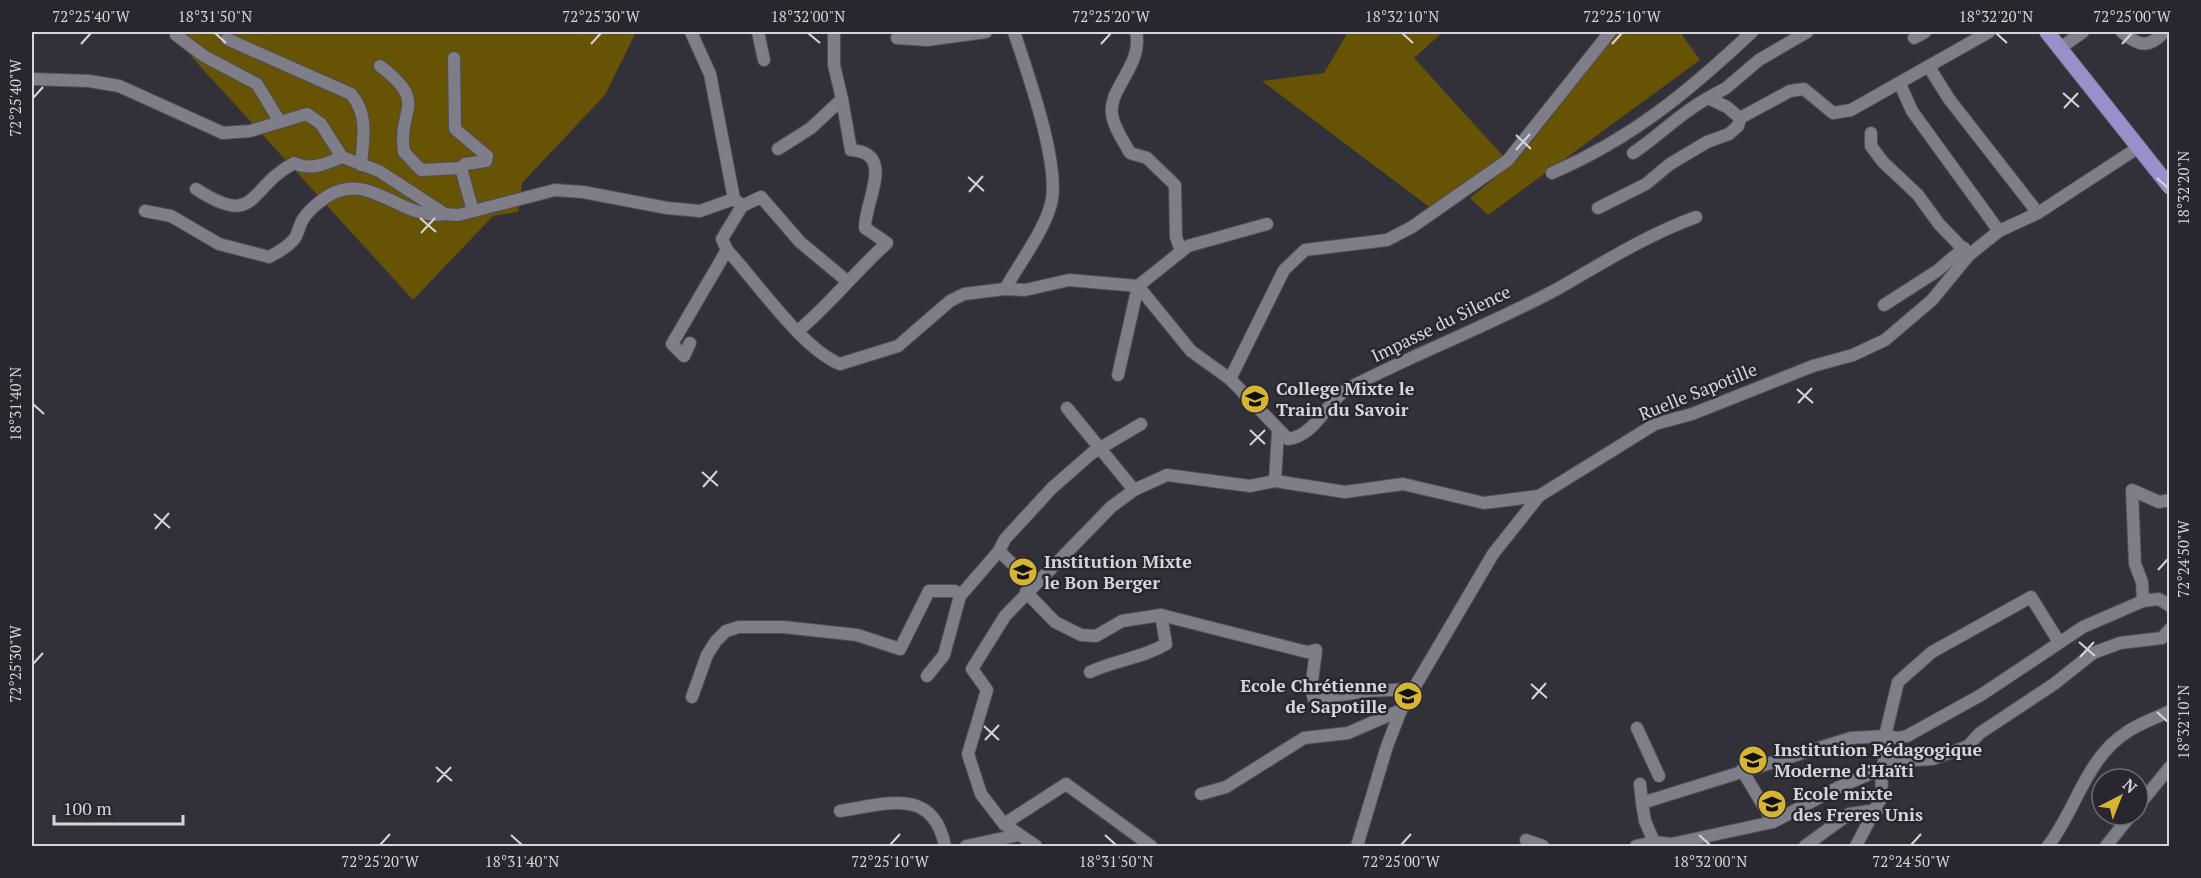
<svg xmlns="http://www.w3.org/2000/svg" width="2201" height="878" viewBox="0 0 2201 878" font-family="'PT Serif',serif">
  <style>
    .green { fill: #665404 }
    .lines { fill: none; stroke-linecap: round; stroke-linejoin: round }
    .minor-casing { stroke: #4f4d55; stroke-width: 14 }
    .major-casing { stroke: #4f4d55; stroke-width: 17 }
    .minor { stroke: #7f7e88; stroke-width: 12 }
    .major { stroke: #9b8fcb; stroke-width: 15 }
    .ticks { fill: none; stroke: #d6d5db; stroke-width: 2 }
    .labels { text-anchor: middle; stroke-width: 5; stroke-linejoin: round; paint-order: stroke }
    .street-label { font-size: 18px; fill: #d6d5db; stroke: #28272f }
    .poi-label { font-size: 18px; font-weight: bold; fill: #d6d5db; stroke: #28272f; text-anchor: start }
    .neatline { fill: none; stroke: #d6d5db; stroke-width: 2 }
    .ticks-label { font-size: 15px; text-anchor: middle; fill: #d6d5db }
  </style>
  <rect width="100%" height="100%" fill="#323139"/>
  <g class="green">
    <polygon points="169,32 636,32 605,95 522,183 518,212 493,216 413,300"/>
    <polygon points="1348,32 1443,32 1414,58 1504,157 1432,209 1262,81 1324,73"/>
    <polygon points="1618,32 1680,32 1700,60 1488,215 1470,198 1517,160"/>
  </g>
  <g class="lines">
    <g class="minor-casing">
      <g id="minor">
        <polyline points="691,32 710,74 734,199 739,203"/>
        <polyline points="758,32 764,60"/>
        <path d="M1136 32C1144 67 1104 90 1113 119 1116 131 1124 142 1130 153L1147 158 1175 185 1176 237 1181 251"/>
        <path d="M2122 32C2138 46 2149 49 2164 32"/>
        <polyline points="176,35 204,56 257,84 280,122"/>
        <polyline points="897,38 927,40 986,32"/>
        <polyline points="1914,38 1925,32"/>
        <path d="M227 39 351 94C369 115 363 139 361 165"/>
        <polyline points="2060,48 2083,32"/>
        <polyline points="454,58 455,129 487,156 486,161 465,164 461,168"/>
        <path d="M380 66C430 104 397 108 404 152L421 170 461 168 473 211"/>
        <polyline points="1929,67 1949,99 2038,213"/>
        <polyline points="32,79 89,81 119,86 223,133 250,131 307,114 321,124 342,157 379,171 445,214 458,215 555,190 583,192 667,208 700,211 734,199"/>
        <polyline points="1900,84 1912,111 1999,231"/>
        <polyline points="1708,98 1726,88 1759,60 1807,32"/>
        <polyline points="1871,133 1871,146 1883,162 1918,195 1939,224 1969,255"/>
        <polyline points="778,149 811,128 842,99 834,65 834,32"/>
        <path d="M1633 153C1659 136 1680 113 1708 98L1727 107 1740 118"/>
        <path d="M1552 173C1633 138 1689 91 1752 32"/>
        <path d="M196 189C258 229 247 188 294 163 311 171 326 164 342 157"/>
        <polyline points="1598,208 1646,184 1670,164 1707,142 1729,134 1738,126 1740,118 1790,91 1804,89 1833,113 1851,110 1989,32"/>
        <path d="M145 211 171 216 219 244 269 257C279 252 288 247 295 238 298 233 299 227 302 221 307 211 325 196 336 192 374 176 405 221 445 214"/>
        <path d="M847 281 800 242 761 197 742 206 722 239 727 250C756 281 802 349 840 364L898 346 950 301 964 294 1005 289 1025 290 1069 280 1138 286 1191 351 1230 379 1288 439C1316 436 1326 401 1349 388 1418 352 1491 325 1559 288 1604 262 1647 235 1696 217"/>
        <path d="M1005 289C1019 264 1044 231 1051 204 1061 166 1027 71 1014 32"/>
        <polyline points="1884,305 1937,271 1964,248"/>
        <path d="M798 331C830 304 856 271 887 243L865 228C864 202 897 153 851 150L842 99"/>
        <polyline points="690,343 684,356 672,344 727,250"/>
        <polyline points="1118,375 1138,286 1188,246 1267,224"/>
        <polyline points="1230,379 1284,270 1305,250 1387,240 1412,227 1508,160 1610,32"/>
        <polyline points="1067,408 1134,490"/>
        <polyline points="1275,481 1278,431"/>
        <polyline points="2170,500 2159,502 2132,490 2135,564 2142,582 2143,601 2159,599 2170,606"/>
        <polyline points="999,551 1034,585"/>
        <polyline points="1026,592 1055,622 1081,635 1096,636 1122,621 1161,615 1307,652 1316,650 1311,689 1314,699 1367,691 1415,689"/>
        <polyline points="2059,642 2031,597 1932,652 1898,682 1885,736 1898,738 1907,736 1981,695 2083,627 2143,601"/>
        <path d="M1090 672C1115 660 1143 658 1166 644L1161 615"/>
        <polyline points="927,676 944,655 960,596 999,551 1005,539 1052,488 1092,453 1141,424"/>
        <polyline points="692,697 707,655 716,641 726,631 739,627 783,627 857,635 900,649 929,591 955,591 960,596"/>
        <polyline points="1637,728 1659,776"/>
        <polyline points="1884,762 1933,759 1968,746 1980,733 2054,684 2093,653 2120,643 2162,638 2170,629"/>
        <polyline points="1742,770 1773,822"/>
        <polyline points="1640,784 1642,803 1851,738 1885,736 1884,762 1881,769 1882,796 1856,846"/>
        <polyline points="1201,794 1226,787 1304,738 1348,733 1401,710"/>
        <polyline points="1642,803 1645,821 1654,842"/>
        <polyline points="2138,806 2170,767"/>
        <path d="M840 811C886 804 933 786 945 846"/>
        <polyline points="1004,824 1066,784 1151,846"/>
        <polyline points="1526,840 1543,846"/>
        <polyline points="966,846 1018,835"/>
        <polyline points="1036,846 1004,824 981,794 968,754 987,690 972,669 1005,616 1111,507 1134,490 1167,475 1250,486 1275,481 1345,492 1403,484 1484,503 1539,496"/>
        <polyline points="1357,846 1387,746 1401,710 1493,554 1539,496 1655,424 1692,414 1813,366 1853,355 1885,340 1932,300 1969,255 1999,231 2038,213 2139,147"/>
        <polyline points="1636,846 1654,842 1671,844 1773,822 1837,788 1881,769"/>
        <polyline points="1805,846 1849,814 1877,810"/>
        <path d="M2048 846C2076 810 2086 758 2127 732 2140 723 2156 718 2170 711"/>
        <polyline points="2106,846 2131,815"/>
      </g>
    </g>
    <g class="major-casing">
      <polyline id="major" points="2047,32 2170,187"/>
    </g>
    <use href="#minor" class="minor"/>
    <use href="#major" class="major"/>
  </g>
  <path class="ticks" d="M215 33 226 43M808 33 820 43M1402 33 1413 43M1996 33 2007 43M81 44 91 33M591 44 601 33M1101 44 1111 33M1612 44 1622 33M2122 44 2132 33M2063 93 2079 107M33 98 43 87M2064 108 2078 93M1516 135 1531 149M1516 150 1530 134M968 177 984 191M2157 178 2168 188M969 192 983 176M420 218 436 232M421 233 435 218M1797 389 1813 403M1798 403 1812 388M33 404 44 414M1250 430 1265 444M1250 445 1265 430M702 472 718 486M703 487 717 471M154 514 170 528M155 529 169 513M2158 570 2168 559M2079 642 2095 656M2080 657 2094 642M33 664 43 653M1531 684 1547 698M1532 699 1546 683M2157 712 2168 722M984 726 999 740M985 740 999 725M436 767 452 781M437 782 451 767M511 835 522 845M1105 835 1116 845M1699 835 1710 845M380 845 390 834M890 845 900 834M1401 845 1411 834M1911 845 1921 834"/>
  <defs>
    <g id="school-disc" transform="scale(1.5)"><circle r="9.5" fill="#d6b534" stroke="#28272f"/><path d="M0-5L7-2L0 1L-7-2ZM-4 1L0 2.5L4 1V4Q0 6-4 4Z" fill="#111"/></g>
  </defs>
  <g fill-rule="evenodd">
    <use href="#school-disc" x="1255" y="399"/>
    <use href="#school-disc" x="1023" y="572"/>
    <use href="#school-disc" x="1408" y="696"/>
    <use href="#school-disc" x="1753" y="760"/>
    <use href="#school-disc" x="1772" y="804"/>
  </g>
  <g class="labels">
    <g class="street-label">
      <text transform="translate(1441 324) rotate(-26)" y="6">Impasse du Silence</text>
      <text transform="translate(1698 392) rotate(-22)" y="6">Ruelle Sapotille</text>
    </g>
    <g class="poi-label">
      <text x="1276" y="395">College Mixte le<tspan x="1276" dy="21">Train du Savoir</tspan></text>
      <text x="1044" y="568">Institution Mixte<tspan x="1044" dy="21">le Bon Berger</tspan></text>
      <text x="1387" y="692" text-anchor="end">Ecole Chrétienne<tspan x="1387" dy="21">de Sapotille</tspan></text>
      <text x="1774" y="756">Institution Pédagogique<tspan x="1774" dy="21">Moderne d'Haïti</tspan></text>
      <text x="1793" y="800">Ecole mixte<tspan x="1793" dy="21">des Freres Unis</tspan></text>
    </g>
  </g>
  <rect width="2201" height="878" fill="none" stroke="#28272f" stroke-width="66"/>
  <g transform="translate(2120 797) rotate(42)"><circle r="28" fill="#28272f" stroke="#6e6d74" stroke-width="1.5"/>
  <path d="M0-4.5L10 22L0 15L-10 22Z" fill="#d6b534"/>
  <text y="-9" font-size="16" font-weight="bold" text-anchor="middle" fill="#d6d5db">N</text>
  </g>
  <path d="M54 815v9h129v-9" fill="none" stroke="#d6d5db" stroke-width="3"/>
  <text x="63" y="815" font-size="18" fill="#d6d5db" stroke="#28272f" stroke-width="4.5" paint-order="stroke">100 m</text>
  <rect x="33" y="33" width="2135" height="812" class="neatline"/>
  <g class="ticks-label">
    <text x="91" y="22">72°25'40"W</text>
    <text x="215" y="22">18°31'50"N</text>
    <text x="601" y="22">72°25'30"W</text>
    <text x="808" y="22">18°32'00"N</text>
    <text x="1111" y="22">72°25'20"W</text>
    <text x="1402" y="22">18°32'10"N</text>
    <text x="1622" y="22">72°25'10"W</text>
    <text x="1996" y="22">18°32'20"N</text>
    <text x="2132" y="22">72°25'00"W</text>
    <text transform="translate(16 98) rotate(-90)" y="5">72°25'40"W</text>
    <text transform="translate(2184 188) rotate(-90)" y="5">18°32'20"N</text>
    <text transform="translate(16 404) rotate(-90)" y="5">18°31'40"N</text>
    <text transform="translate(2184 559) rotate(-90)" y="5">72°24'50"W</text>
    <text transform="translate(16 664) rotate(-90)" y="5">72°25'30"W</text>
    <text transform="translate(2184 722) rotate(-90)" y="5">18°32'10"N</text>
    <text x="380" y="867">72°25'20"W</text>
    <text x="522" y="867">18°31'40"N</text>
    <text x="890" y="867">72°25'10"W</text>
    <text x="1116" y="867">18°31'50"N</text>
    <text x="1401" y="867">72°25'00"W</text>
    <text x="1710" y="867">18°32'00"N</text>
    <text x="1911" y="867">72°24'50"W</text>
  </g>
</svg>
